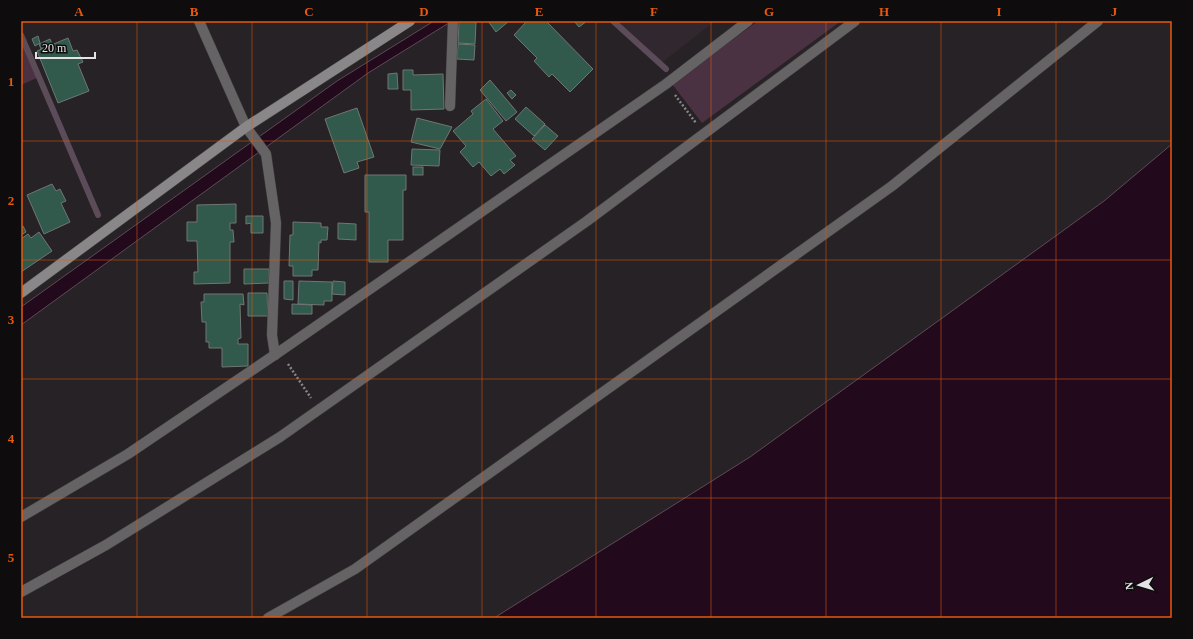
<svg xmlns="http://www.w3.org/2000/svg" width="1193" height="639" viewBox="0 0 1193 639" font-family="'Times New Roman',serif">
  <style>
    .built { fill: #31272e }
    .green { fill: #4a3243 }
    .water { fill: #220a1c; stroke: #5c4b58 }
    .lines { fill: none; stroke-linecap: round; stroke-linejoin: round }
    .stream { stroke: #5c4b58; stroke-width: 6 }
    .building { fill: #31594c; stroke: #707673 }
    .lane-casing { stroke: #413d40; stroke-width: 11 }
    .street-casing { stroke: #413d40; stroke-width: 11 }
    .secondary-casing { stroke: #413d40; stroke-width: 11 }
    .path { stroke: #898689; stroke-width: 2.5; stroke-dasharray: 2 2; stroke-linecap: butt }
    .lane { stroke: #656364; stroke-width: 10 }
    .street { stroke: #656364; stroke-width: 10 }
    .secondary { stroke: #8a8789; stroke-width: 10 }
    .grid { fill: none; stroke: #e8590c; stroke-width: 1; stroke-opacity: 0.55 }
    .neatline { fill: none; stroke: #e8590c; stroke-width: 1.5 }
    .grid-label { font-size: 13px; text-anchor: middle; font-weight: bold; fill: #e8590c }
  </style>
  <rect width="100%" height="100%" fill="#262225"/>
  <polygon class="built" points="613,21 715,21 660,64"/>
  <g class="green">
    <polygon points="758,21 841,21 702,123 672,84"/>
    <polygon points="21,35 39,77 21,85"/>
  </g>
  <g class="water">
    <polygon points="434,21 452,21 368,73 21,325 21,307 337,81"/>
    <polygon points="1172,144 1172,618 494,618 750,457 1104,201"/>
  </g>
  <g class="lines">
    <g class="stream">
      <polyline points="613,21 666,69"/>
      <polyline points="21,35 98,215"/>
    </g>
  </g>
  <g class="building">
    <polygon points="459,21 476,22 475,44 458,43"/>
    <polygon points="488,21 509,21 496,32"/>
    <polygon points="527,21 546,21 593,69 570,92 552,74 549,77 534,61 537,58 514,35"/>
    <polygon points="574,21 587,21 579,27"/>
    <polygon points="38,36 40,43 35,46 32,39"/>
    <polygon points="68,38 73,51 77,50 83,62 78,64 89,91 58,103 37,51"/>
    <polygon points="50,39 52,44 41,49 39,44"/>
    <polygon points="458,44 475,45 474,60 457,59"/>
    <polygon points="403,70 413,70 413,75 443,74 444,109 411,110 411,90 403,90"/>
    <polygon points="397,73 398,89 388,89 388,74"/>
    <polygon points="490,80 517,112 506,121 480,90"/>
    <polygon points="511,90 516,95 512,99 507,93"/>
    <polygon points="486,99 503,121 493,129 516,156 510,160 515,165 504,174 500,169 491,176 479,162 473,167 460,152 466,146 453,131 473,114 471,111"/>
    <polygon points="526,107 545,124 534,136 515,119"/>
    <polygon points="357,108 374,157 357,162 359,168 344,173 325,119"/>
    <polygon points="417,118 452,127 440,149 411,142"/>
    <polygon points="545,125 558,136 545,150 532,139"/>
    <polygon points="412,149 440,150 439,166 411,165"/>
    <rect x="413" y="167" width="10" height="8"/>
    <polygon points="365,175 406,175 406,190 403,190 403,240 388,240 388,262 369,262 369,212 365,212"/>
    <polygon points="52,184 56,191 60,189 66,201 61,203 70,222 44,234 27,195"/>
    <polygon points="236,204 236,223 230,223 230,230 233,230 234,242 230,242 230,283 194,284 194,272 198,272 197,241 187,241 187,222 197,222 197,205"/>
    <polygon points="246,216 263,216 263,233 251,233 251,223 246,224"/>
    <polygon points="293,222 321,223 321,227 328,227 327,240 321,240 321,243 319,242 318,270 312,270 312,276 293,276 293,266 289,266 290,235 293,235"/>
    <polygon points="338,223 356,224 356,240 338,239"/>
    <polygon points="23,226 26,232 21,235 21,227"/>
    <polygon points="39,232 52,251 21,272 21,239 28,234 31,238"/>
    <polygon points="244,269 269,269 269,283 244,284"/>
    <polygon points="284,281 293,281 293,300 284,299"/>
    <polygon points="299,281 332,282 332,301 324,301 324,305 298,304"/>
    <polygon points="333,281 345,282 345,295 332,294"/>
    <polygon points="248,293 267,293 268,316 248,316"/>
    <polygon points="204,294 243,294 244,305 240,304 241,338 238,339 238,344 248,344 248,366 222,367 222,348 209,348 209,342 206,342 206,322 202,322 201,302 204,302"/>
    <polygon points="292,304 312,305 312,314 292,314"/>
  </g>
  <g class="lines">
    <g class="lane-casing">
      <g id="lane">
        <polyline points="450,106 453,21"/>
        <polyline points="246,127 266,154 276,223 272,335 275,355"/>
        <polyline points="268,618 355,569 892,186 1098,21"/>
      </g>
    </g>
    <g class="street-casing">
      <g id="street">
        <polyline points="199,21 246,127"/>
        <polyline points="21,517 128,454 279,352 666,84 748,21"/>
        <polyline points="21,592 106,545 280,437 587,221 855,21"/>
      </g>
    </g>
    <g class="secondary-casing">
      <polyline id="secondary" points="21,293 246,127 410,21"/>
    </g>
    <g class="path">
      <polyline points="675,95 696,123"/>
      <polyline points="288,364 311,398"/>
    </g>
    <use href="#lane" class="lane"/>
    <use href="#street" class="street"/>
    <use href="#secondary" class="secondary"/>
  </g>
  <path class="grid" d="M137 21V618M252 21V618M367 21V618M482 21V618M596 21V618M711 21V618M826 21V618M941 21V618M1056 21V618M21 141H1172M21 260H1172M21 379H1172M21 498H1172"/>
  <rect width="1193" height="639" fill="none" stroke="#0e0c0d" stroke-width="44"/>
  <g transform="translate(1139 585) rotate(265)" stroke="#0e0c0d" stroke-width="3" paint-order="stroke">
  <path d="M0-3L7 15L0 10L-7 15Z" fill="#e4e2e4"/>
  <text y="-6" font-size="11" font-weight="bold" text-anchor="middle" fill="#e4e2e4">N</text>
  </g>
  <path d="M36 52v6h59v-6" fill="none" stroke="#e4e2e4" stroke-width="2"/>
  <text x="42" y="52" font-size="12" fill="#e4e2e4" stroke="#0e0c0d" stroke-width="3" paint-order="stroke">20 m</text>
  <rect x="22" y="22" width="1149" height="595" class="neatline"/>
  <g class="grid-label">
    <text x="79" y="16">A</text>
    <text x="194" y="16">B</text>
    <text x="309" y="16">C</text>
    <text x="424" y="16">D</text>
    <text x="539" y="16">E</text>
    <text x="654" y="16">F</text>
    <text x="769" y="16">G</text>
    <text x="884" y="16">H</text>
    <text x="999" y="16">I</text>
    <text x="1114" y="16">J</text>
    <text x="11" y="86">1</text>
    <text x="11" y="205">2</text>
    <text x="11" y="324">3</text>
    <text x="11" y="443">4</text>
    <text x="11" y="562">5</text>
  </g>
</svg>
